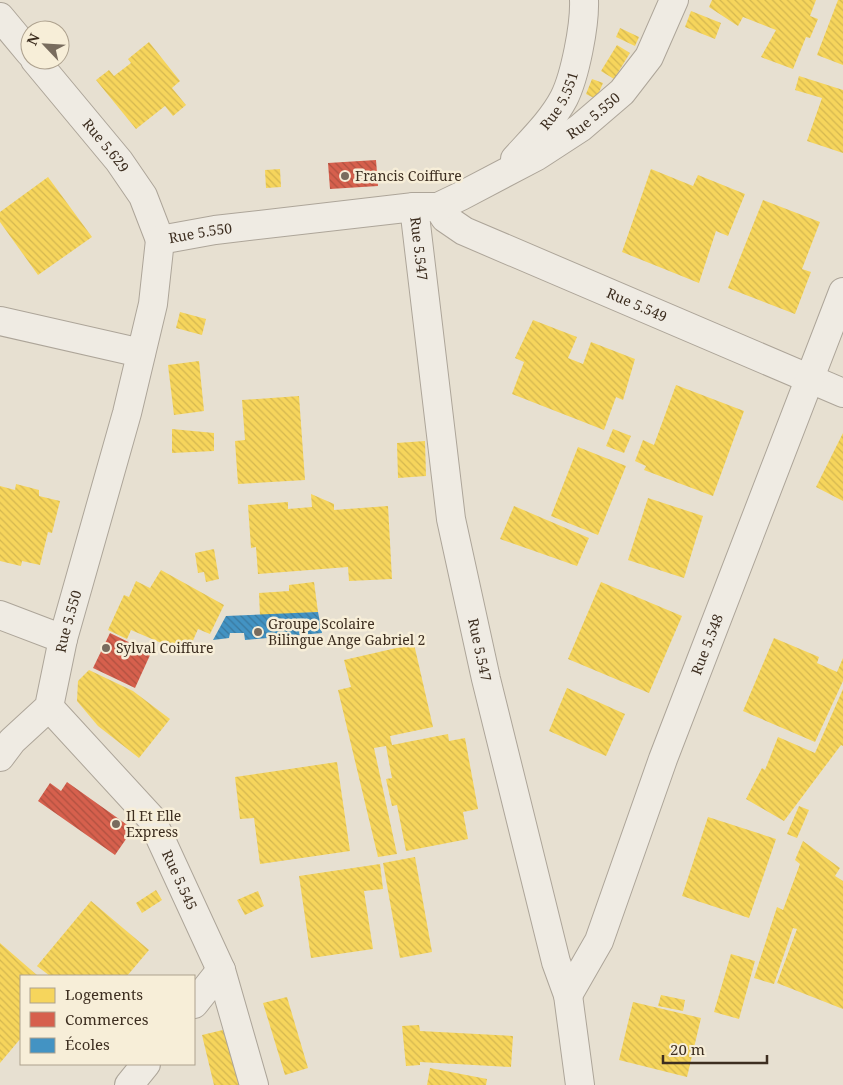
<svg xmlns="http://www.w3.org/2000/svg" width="843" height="1085" viewBox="0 0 843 1085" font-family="'Noto Serif',serif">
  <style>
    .homes { fill: url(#homes-back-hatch) }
    .shops { fill: url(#shops-back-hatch) }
    .schools { fill: url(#schools-back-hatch) }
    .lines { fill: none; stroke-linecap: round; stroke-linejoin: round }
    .minor-casing { stroke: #ada599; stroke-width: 30 }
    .minor { stroke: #efebe3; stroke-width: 28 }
    .poi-dot { fill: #786c5e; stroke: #f7eed8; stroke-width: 2 }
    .labels { text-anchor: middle; stroke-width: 5; stroke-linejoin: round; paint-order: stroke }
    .street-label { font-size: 14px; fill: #3d2e20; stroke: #f7eed8 }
    .poi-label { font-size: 14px; fill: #3d2e20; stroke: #f7eed8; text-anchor: start }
  </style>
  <defs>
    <pattern id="homes-back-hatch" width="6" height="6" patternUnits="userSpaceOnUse" patternTransform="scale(1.25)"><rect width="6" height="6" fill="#f6d55c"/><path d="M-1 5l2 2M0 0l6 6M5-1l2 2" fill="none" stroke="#d4b750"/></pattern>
    <pattern id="shops-back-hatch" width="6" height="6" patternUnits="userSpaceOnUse" patternTransform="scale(1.25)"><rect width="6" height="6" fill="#d6604d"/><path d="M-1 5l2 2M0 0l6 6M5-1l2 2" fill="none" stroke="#af5040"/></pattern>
    <pattern id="schools-back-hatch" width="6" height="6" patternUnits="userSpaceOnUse" patternTransform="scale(1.25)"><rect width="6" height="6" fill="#4393c3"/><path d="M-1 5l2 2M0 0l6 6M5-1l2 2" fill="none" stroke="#39789e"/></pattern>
  </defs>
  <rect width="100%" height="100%" fill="#e7e0d1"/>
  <g class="homes">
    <polygon points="712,0 816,0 810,16 818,19 810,38 806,37 793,69 761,57 776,30 743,17 738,26 709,7"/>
    <polygon points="838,0 843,0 843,65 817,55"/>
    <polygon points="691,11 721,23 715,39 685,27"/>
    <polygon points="620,28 639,37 635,46 616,37"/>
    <polygon points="149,42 180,81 172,88 186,105 173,116 165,106 136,129 96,80 109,70 114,76 131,63 128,59"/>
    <polygon points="617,45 630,53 614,79 601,71"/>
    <polygon points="799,76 843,90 843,153 807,141 822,98 795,90"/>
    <polygon points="592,79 603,83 596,99 586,94"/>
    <polygon points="280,169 281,187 266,188 265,170"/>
    <polygon points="651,169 693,186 698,175 745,194 728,236 716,231 699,283 622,252"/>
    <polygon points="48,177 92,237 38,275 0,222 0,212"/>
    <polygon points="763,200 820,222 802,269 811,272 795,314 728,288"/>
    <polygon points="180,312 206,319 202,335 176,328"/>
    <polygon points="533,320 577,337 568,358 583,364 591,342 635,359 623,400 616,397 604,430 512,394 524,362 515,358"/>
    <polygon points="199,361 204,411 174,415 168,365"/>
    <polygon points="676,385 744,411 713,496 644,470 646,466 635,461 643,440 654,445"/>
    <polygon points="299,396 305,480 238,484 235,441 245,440 242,400"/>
    <polygon points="172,429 214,433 214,451 172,453"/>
    <polygon points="613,429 631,436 624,453 606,446"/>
    <polygon points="843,433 843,501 816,487"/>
    <polygon points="425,441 426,476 398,478 397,443"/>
    <polygon points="578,447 626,466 598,535 551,516"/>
    <polygon points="16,484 39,490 39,496 60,501 52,533 48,532 40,565 22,561 21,566 0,561 0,486 15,490"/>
    <polygon points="311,494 334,504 334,510 388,506 392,579 349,581 348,567 258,574 256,547 251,548 248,505 288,502 288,509 312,507"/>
    <polygon points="648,498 703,516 684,578 628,560"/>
    <polygon points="514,506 589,538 577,566 500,539"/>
    <polygon points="214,549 219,579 206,582 204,572 198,573 195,553"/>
    <polygon points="161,570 224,605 210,634 198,629 187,654 131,630 127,639 108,630 124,595 129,597 136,581 150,588"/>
    <polygon points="314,582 318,612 260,616 259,593 289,591 289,585"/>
    <polygon points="601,582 682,616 649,693 568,659"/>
    <polygon points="774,638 819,657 817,663 837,672 843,658 843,681 815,742 743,711"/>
    <polygon points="414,644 433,727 390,736 392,745 448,734 449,741 465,738 478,809 463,812 468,839 406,851 397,805 392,806 386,779 392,778 386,746 374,748 397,854 378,857 338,690 351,687 344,660"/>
    <polygon points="89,670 133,691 170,719 139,758 98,726 77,701 78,681"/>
    <polygon points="567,688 625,714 606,756 549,731"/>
    <polygon points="843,689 843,746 841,745 784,821 746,799 762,768 765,770 778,737 815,753"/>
    <polygon points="337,762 350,851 260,864 254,818 240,819 235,777"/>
    <polygon points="799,806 809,810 797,838 787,834"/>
    <polygon points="708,817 776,839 749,918 682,896"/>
    <polygon points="803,841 840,868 835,876 843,881 843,1009 777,983 797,929 793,928 774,984 754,978 777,907 783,910 800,864 795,860"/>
    <polygon points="415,857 432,952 400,958 383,863"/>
    <polygon points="380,864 383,889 364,891 373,949 311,958 299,876"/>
    <polygon points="156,890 162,900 142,913 136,903"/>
    <polygon points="258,891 264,906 245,915 237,900"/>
    <polygon points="91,901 149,950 127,976 50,976 37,966"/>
    <polygon points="0,943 38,976 21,976 21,1038 0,1063"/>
    <polygon points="731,954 755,961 739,1019 714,1012"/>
    <polygon points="661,995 685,1000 683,1011 658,1006"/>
    <polygon points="287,997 308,1068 285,1075 263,1003"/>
    <polygon points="633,1002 701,1018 687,1077 619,1060"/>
    <polygon points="419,1025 420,1031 513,1036 511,1067 420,1062 420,1065 406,1066 402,1026"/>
    <polygon points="227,1029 240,1085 214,1085 202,1035"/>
    <polygon points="430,1068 487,1079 486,1085 427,1085"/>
  </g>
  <g class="shops">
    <polygon points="376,160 378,186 330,189 328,163"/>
    <polygon points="110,633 151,653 135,688 93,668"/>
    <polygon points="67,782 133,829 115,855 38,801 50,783 61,791"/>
  </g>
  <polygon class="schools" points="318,612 322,633 245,640 244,633 230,633 229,638 213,640 226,616"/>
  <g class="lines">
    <g class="minor-casing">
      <g id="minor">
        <polyline points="0,17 30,53"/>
        <path id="s1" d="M35 60 119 161 143 196 160 240"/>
        <path id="s2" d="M515 159C532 140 552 121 564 98 575 76 585 25 584 0"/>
        <path id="s3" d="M414 207 451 519 486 679 556 962 568 995 580 1085"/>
        <path id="s4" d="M438 207 445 218 464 231 843 393"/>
        <polyline points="0,321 141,353"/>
        <polyline points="0,615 63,639"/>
        <path id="s5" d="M49 707 151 818 221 970 254 1085"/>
        <path id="s6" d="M0 757 12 741 49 707 63 639 127 413 153 304 160 240 215 230 414 207H438L461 196 537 156 580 128 622 92 649 57 674 0"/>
        <path id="s7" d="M568 995 599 941 663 759 843 292"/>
        <polyline points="194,1004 221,970"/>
        <polyline points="129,1085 146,1064"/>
      </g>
    </g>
    <use href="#minor" class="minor"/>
  </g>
  <g class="poi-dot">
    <circle cx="345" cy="176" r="5"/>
    <circle cx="258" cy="632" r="5"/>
    <circle cx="106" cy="648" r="5"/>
    <circle cx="116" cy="824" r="5"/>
  </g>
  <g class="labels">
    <g class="street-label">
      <text dy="5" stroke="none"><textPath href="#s2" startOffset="74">Rue 5.551</textPath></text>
      <text dy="5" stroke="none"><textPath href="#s6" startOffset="1012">Rue 5.550</textPath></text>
      <text dy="5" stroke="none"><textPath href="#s1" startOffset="111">Rue 5.629</textPath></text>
      <text dy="5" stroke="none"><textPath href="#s6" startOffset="592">Rue 5.550</textPath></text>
      <text dy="5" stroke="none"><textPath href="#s3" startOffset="42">Rue 5.547</textPath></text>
      <text dy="5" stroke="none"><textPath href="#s4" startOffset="224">Rue 5.549</textPath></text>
      <text dy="5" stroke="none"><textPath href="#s6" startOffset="158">Rue 5.550</textPath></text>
      <text dy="5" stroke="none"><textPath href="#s7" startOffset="378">Rue 5.548</textPath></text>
      <text dy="5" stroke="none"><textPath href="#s3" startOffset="448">Rue 5.547</textPath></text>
      <text dy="5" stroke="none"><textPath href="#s5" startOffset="219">Rue 5.545</textPath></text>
    </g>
    <g class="poi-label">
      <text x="355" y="181">Francis Coiffure</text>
      <text x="268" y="629">Groupe Scolaire<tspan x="268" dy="16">Bilingue Ange Gabriel 2</tspan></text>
      <text x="116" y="653">Sylval Coiffure</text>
      <text x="126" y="821">Il Et Elle<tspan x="126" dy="16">Express</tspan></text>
    </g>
  </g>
  <rect x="20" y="975" width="175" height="90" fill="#f7eed8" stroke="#ada18e"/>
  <rect x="30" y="988" width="25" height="15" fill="#f6d55c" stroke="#ada18e"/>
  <text x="65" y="1000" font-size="15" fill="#3d2e20">Logements</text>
  <rect x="30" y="1012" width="25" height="15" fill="#d6604d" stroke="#ada18e"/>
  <text x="65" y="1025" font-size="15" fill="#3d2e20">Commerces</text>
  <rect x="30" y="1038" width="25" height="15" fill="#4393c3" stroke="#ada18e"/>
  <text x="65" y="1050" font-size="15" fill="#3d2e20">Écoles</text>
  <g transform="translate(45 45) rotate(295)"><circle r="24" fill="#f7eed8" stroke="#ada18e"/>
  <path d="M0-4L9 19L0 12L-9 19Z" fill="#786c5e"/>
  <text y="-8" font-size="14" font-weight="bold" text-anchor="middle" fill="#3d2e20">N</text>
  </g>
  <path d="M663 1055v8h104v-8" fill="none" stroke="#3d2e20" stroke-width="2.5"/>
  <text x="670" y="1055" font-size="15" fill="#3d2e20" stroke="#f7eed8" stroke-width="4" paint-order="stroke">20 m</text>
</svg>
